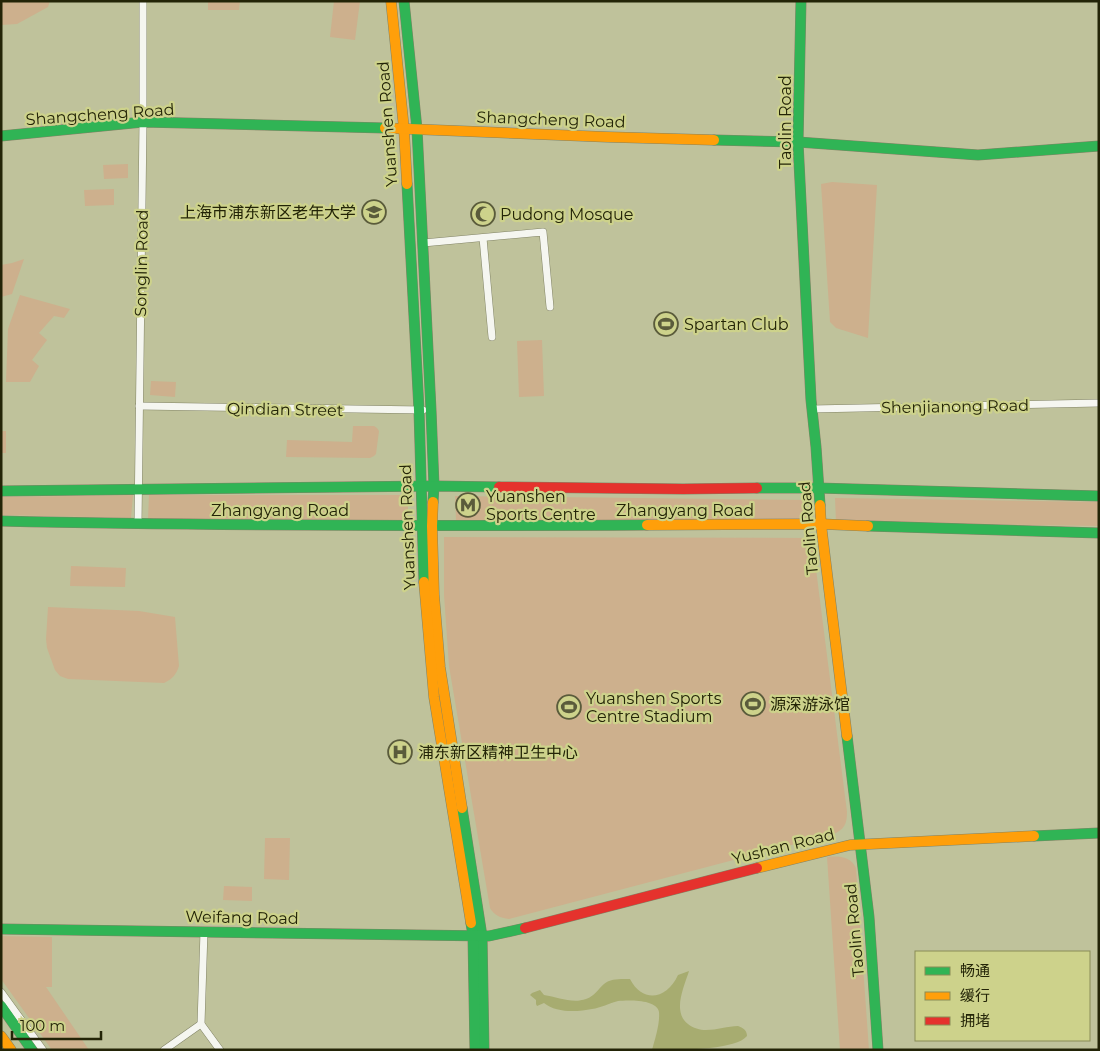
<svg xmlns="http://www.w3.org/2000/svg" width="1100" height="1051" viewBox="0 0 1100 1051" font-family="Montserrat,'Noto Sans SC',sans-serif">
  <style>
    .green { fill: #cdb08d }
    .water { fill: #a7ac70 }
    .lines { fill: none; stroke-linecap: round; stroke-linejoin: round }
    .street-casing { stroke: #818365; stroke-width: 8 }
    .fast-casing { stroke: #818365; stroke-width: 11 }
    .slow-casing { stroke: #818365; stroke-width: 11 }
    .jam-casing { stroke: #818365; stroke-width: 11 }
    .street { stroke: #f5f6f0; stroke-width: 7 }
    .fast { stroke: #30b455; stroke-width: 10 }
    .slow { stroke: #ff9f0a; stroke-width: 10 }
    .jam { stroke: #e5322d; stroke-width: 10 }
    .labels { text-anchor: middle; stroke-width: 4.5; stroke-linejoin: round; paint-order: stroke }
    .street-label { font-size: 16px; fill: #232407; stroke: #cdd28b }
    .poi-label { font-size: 16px; fill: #232407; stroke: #cdd28b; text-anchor: start }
  </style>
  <rect width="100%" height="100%" fill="#bfc29b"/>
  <g class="green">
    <polygon points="1,1 50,1 48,7 17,24 1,25"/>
    <polygon points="208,1 240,1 239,10 208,10"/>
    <polygon points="334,1 360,1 355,40 330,37"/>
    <polygon points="128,164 128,178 104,179 103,165"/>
    <polygon points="832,182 877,185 868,338 836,328 830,322 821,184"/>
    <polygon points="114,189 114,205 85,206 84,190"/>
    <polygon points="24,259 12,294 1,297 1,265 12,263"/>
    <polygon points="20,295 70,309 64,318 54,316 39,333 47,340 32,360 39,366 30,382 6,382 8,329"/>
    <polygon points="542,340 544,396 519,397 517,341"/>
    <polygon points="151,381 176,382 175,397 150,395"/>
    <polygon points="353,426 374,426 377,428 379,431 376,454 374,456 370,458 286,457 287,440 352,442"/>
    <rect x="1" y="431" width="5" height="22"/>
    <polygon points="133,495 131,518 1,515 1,497"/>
    <polygon points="149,495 408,495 408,520 148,519"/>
    <polygon points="455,496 806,500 807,525 456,520"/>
    <polygon points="835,498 1099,502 1099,526 836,522"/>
    <path d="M444 537 812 538 847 812C847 824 844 830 833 834L509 919C500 918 494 915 490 908L449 666 444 595Z"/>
    <polygon points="71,566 126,568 125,587 70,586"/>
    <path d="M48 607 139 611 175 617 179 666C176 675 172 679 164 683L68 679 60 676 55 670 47 648 46 639Z"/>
    <polygon points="265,838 290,838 289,880 264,879"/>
    <path d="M827 857C839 856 850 856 856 868L869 1050H840Z"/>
    <polygon points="224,886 252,887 252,901 223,900"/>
    <polygon points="1,936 52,937 52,987 46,987 89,1050 52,1050 1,979"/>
  </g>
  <path class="water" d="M689 971C684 987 672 1012 688 1024 693 1028 700 1030 706 1030 717 1030 728 1026 738 1026 743 1028 747 1030 747 1036 735 1051 673 1050 652 1050 655 1039 660 1024 659 1012 657 999 628 1000 618 1001 609 1003 601 1008 592 1009 577 1012 556 1013 544 1003L537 1006 536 1004V1000L530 995 532 993 540 990 544 995C558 997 572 1004 586 999 595 996 598 989 604 984 611 978 622 979 630 979 643 1004 667 999 678 975Z"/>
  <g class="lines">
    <g class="street-casing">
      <g id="street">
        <polyline points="483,238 492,337"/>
        <polyline points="423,243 543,232 550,307"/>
        <polyline points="139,406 423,410"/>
        <polyline points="812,409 1099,403"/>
        <polyline points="138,524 143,122 143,1"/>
        <polyline points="204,931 201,1024 220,1050"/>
        <polyline points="1,992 43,1050"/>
        <polyline points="164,1050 201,1024"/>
      </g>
    </g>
    <g class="fast-casing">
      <g id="fast">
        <polyline points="404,1 417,129 431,410 434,486 433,502"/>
        <polyline points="801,1 798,142 811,400 816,447 820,505"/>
        <polyline points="1,136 143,122 385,128"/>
        <polyline points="714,140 798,142 978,155 1099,146"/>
        <polyline points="407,184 419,410 424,582"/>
        <polyline points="757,488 818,488 1099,496"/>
        <polyline points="1,491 434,486 499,487"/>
        <path d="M1 521C216 526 432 526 647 525"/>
        <polyline points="868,526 1099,533"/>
        <polyline points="847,736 869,917 878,1050"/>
        <polyline points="462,808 482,936 484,1050"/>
        <polyline points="1034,836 1099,833"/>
        <polyline points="471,923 473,936 475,1050"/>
        <polyline points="1,929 489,936 525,928"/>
        <polyline points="1,1006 32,1050"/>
      </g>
    </g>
    <g class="slow-casing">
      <g id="slow">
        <polyline points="391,1 404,129 407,184"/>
        <polyline points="385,128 608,137 714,140"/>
        <polyline points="433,502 432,526 434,595 440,667 462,808"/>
        <polyline points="820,505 821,524 847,736"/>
        <polyline points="647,525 821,524 868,526"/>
        <polyline points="424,582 434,697 471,923"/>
        <polyline points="757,868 850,845 1034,836"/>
        <polyline points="1,1036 11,1050"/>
      </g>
    </g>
    <g class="jam-casing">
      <g id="jam">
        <polyline points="499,487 683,489 757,488"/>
        <polyline points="525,928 757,868"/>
      </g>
    </g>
    <use href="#street" class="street"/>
    <use href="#fast" class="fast"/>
    <use href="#slow" class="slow"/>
    <use href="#jam" class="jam"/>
  </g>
  <defs>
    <g id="university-ring" transform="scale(1.25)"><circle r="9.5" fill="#cdd28b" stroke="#5a5b3b" stroke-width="1.5"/><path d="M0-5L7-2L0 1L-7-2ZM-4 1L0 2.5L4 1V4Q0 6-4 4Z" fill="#5a5b3b"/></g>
    <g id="mosque-ring" transform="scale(1.25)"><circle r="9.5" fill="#cdd28b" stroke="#5a5b3b" stroke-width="1.5"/><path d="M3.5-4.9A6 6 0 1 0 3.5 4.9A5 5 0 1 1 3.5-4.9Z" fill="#5a5b3b"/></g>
    <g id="stadium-ring" transform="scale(1.25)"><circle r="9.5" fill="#cdd28b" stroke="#5a5b3b" stroke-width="1.5"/><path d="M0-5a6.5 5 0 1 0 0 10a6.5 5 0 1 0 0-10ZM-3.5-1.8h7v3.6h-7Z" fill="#5a5b3b"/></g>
    <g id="metro-ring" transform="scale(1.25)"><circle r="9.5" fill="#cdd28b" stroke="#5a5b3b" stroke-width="1.5"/><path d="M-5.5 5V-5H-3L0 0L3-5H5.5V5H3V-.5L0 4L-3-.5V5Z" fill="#5a5b3b"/></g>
    <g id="hospital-ring" transform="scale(1.25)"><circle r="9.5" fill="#cdd28b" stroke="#5a5b3b" stroke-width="1.5"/><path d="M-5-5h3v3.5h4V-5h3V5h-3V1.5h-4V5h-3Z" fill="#5a5b3b"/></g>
  </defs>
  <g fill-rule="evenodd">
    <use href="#university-ring" x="374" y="212"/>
    <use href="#mosque-ring" x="483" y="214"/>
    <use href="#stadium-ring" x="666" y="324"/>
    <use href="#metro-ring" x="468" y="505"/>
    <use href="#stadium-ring" x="753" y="704"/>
    <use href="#stadium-ring" x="569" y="707"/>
    <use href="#hospital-ring" x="400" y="752"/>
  </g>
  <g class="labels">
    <g class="street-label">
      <text transform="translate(100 114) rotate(-4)" y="6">Shangcheng Road</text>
      <text transform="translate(551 119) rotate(2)" y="6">Shangcheng Road</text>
      <text transform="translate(785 122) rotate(-90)" y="6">Taolin Road</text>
      <text transform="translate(387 124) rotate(-94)" y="6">Yuanshen Road</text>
      <text transform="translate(141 263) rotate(-89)" y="6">Songlin Road</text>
      <text transform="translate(955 406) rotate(-1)" y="6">Shenjianong Road</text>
      <text transform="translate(285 409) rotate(1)" y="6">Qindian Street</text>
      <text x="280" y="516">Zhangyang Road</text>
      <text x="685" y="516">Zhangyang Road</text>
      <text transform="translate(407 527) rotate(-92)" y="6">Yuanshen Road</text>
      <text transform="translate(808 528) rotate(-95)" y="6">Taolin Road</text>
      <text transform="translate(783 846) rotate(-14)" y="6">Yushan Road</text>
      <text transform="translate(242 917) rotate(1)" y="6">Weifang Road</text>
      <text transform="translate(854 930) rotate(-95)" y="6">Taolin Road</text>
    </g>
    <g class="poi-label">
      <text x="356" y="218" text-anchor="end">上海市浦东新区老年大学</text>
      <text x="500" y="220">Pudong Mosque</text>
      <text x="684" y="330">Spartan Club</text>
      <text x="486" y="502">Yuanshen<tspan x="486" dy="18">Sports Centre</tspan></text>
      <text x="586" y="704">Yuanshen Sports<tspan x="586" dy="18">Centre Stadium</tspan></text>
      <text x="770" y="710">源深游泳馆</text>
      <text x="418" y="758">浦东新区精神卫生中心</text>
    </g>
  </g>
  <rect width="1100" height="1051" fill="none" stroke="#232407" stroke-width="5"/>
  <rect x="915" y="951" width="175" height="90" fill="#cdd28b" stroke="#898c56"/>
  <rect x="925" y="967" width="25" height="8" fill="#30b455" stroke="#898c56"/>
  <text x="960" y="976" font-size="15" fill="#232407">畅通</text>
  <rect x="925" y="992" width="25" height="8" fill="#ff9f0a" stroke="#898c56"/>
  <text x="960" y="1001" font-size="15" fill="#232407">缓行</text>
  <rect x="925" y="1017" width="25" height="8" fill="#e5322d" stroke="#898c56"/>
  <text x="960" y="1026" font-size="15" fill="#232407">拥堵</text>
  <path d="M12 1031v8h89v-8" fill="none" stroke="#232407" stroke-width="2.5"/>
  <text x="20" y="1031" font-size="15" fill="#232407" stroke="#cdd28b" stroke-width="4" paint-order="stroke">100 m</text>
</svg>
